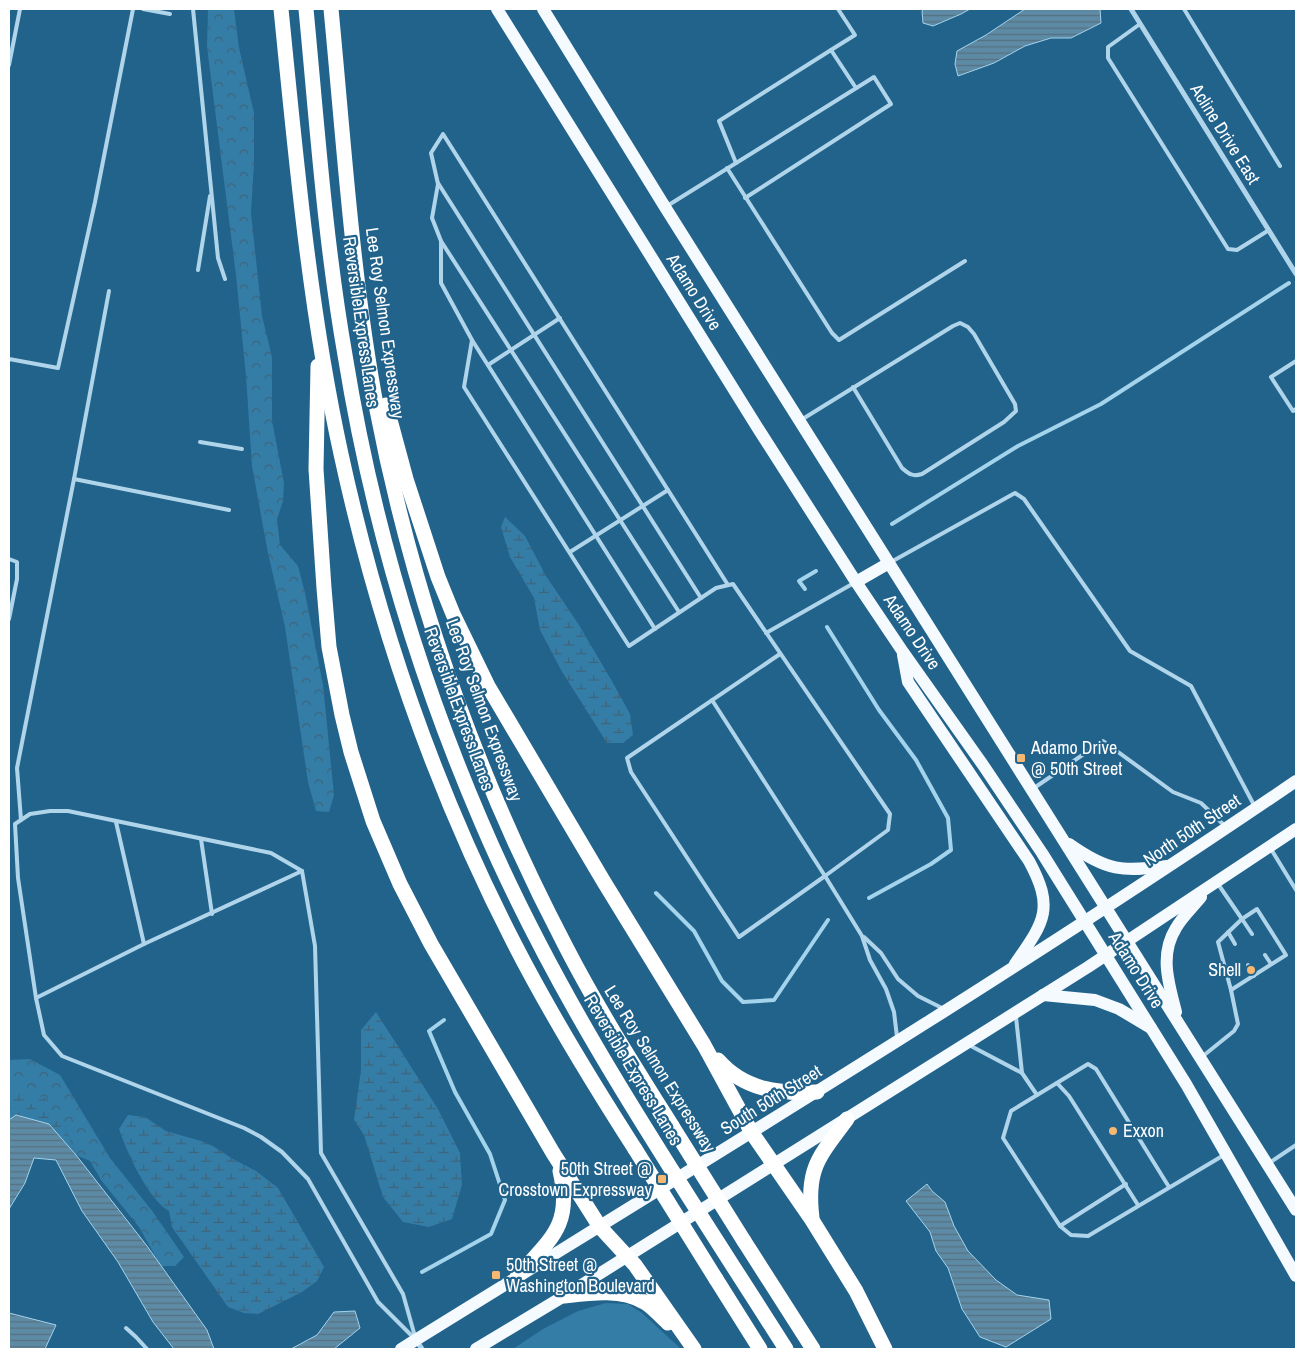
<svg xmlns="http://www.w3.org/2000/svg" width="1305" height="1358" viewBox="0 0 1305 1358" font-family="'Archivo Narrow',sans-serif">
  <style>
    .green { fill: #337da7 }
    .forest { fill: url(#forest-crowns) }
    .wetland { fill: url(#wetland-marsh) }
    .water { fill: url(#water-rules); stroke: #a4d3ec }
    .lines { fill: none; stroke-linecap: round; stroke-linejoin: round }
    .stream { stroke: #a4d3ec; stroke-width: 4 }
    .service { stroke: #b0d5eb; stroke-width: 4 }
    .minor { stroke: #b0d5eb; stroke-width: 5 }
    .primary { stroke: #f4fafe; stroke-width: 12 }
    .motorway { stroke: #fff; stroke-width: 15 }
    .motorway-bridge { stroke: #fff; stroke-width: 15 }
    .poi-dot { fill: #f7b872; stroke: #22638c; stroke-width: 2 }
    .labels { text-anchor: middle; stroke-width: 4.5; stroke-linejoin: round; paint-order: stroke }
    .street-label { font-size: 18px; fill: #fff; stroke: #22638c }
    .poi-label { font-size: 18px; fill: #fff; stroke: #22638c; text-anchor: start }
  </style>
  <defs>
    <pattern id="forest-crowns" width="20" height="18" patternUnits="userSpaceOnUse" patternTransform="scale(1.25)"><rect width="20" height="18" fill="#337da7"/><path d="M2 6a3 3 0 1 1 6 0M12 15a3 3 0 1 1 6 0" fill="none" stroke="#40647a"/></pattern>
    <pattern id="wetland-marsh" width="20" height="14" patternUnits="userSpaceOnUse" patternTransform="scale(1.25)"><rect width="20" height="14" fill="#337da7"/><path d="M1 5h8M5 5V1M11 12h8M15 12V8" fill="none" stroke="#40647a"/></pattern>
    <pattern id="water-rules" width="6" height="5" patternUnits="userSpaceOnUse" patternTransform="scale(1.25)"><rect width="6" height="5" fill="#5d8aa5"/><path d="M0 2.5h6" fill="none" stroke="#567181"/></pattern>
  </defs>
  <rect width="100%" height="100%" fill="#22638c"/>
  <polygon class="green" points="606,1303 628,1304 642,1313 681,1349 513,1349 543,1329 578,1311"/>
  <g class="forest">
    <polygon points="208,9 234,9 239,48 254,113 254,164 251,213 262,316 272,357 272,421 284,483 283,501 277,519 280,545 298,566 305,593 323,685 334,795 329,812 316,811 308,782 285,627 268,553 252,466 246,376 236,275 207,47"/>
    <polygon points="30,1059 60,1075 110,1158 153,1212 184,1257 175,1266 161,1266 139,1227 101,1180 90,1161 76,1155 64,1125 9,1092 9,1060"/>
  </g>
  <g class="wetland">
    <polygon points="505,517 525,536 546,576 579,625 613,683 630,714 633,735 623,743 607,743 561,670 540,630 534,598 510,557 501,527"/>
    <polygon points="376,1012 438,1109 460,1153 462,1185 452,1219 429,1227 403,1222 383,1197 364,1135 354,1120 361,1070 361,1030"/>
    <polygon points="9,1092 47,1098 64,1125 76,1155 49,1124 16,1116 9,1120"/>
    <path d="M128 1115 145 1117 166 1131 201 1141 213 1146 233 1159 256 1171 278 1188 324 1267 317 1281 302 1292 258 1314 244 1313 228 1307 172 1227 169 1211C147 1198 127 1152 119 1129Z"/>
  </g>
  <g class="water">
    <polygon points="924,9 970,9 961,14 933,26 923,23 922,11"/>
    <polygon points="1025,9 1100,9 1101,23 1071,38 1051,38 1025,46 994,63 958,76 955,64 957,51 986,35"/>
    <polygon points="16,1115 49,1124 76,1155 147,1246 207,1330 214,1349 174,1349 153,1322 118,1262 82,1211 56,1160 34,1158 25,1183 9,1209 9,1120"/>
    <polygon points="927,1184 932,1191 945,1202 954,1226 968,1251 996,1280 1017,1295 1049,1300 1051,1319 1006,1347 980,1337 962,1309 948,1268 936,1251 930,1232 906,1201"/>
    <polygon points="355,1311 360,1328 334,1349 291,1349 317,1335 334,1312"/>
    <polygon points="9,1313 56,1325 45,1349 9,1349"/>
  </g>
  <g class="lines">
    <g class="stream">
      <polyline points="892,524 1018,446 1101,404 1289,283"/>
      <polyline points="805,589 799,581 816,571"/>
      <polyline points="827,627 879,710 916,760 948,818 951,850 931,864 869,898"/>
      <polyline points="656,893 694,931 722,981 743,1002 774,1000 828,920"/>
      <polyline points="422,1272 491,1234 505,1200 490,1154 455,1092 429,1031 444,1020"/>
    </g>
    <g class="service">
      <polyline points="143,9 170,14"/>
      <polyline points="193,9 218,258 225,279"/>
      <polyline points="1184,9 1280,166"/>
      <polyline points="1140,24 1108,47 1108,58 1228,249 1237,250 1269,230"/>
      <polyline points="831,50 855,35 838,9"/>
      <polyline points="9,65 20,9"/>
      <polyline points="736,163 719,121 831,50 856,88"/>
      <polyline points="727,168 832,333 839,340 965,261"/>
      <polyline points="438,183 701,598"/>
      <polyline points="667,206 874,77 891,104 745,198"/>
      <polyline points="441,241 679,612"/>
      <polyline points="198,270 210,196"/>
      <polyline points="472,340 655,629"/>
      <polyline points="9,359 58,368 95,202 133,9"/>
      <polyline points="1296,361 1271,377 1293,411 1296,409"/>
      <polyline points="488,365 560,318"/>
      <path d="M801 420 953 326 960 323 968 327 974 334 1015 404 1016 411 1004 422 922 474C912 477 909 474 902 468L853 387"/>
      <polyline points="200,442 242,449"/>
      <polyline points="74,479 109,291"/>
      <polyline points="570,552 668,490"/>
      <polyline points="9,559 17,562 17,579 9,619"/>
      <polyline points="891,562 1015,493 1024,499 1130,651 1191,686 1255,807"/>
      <polyline points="728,585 443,134 431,153 438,184 432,218 441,241 441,283 472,340 464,387 629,646 716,588 733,584 890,814 888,830 825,876 862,936 870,960 886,989 894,1012 897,1037"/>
      <polyline points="766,633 854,583"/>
      <polyline points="712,700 825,876 739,937 631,772 627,758 780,654"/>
      <polyline points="1034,788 1103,741 1173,792 1201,803 1225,826"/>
      <polygon points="50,811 68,811 271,853 302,871 315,946 321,1153 403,1294 416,1340 378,1302 308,1179 282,1152 261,1137 244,1128 62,1056 44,1035 36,998 18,878 15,824 30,814"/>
      <polyline points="21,820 17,768 74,479 229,510"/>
      <polyline points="116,822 144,944"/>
      <polyline points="201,839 212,914"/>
      <polyline points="1271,849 1296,890"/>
      <polyline points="1228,932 1235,944"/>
      <polyline points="864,937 881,953 898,979 918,996 942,1008"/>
      <polyline points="1265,955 1271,964"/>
      <polyline points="1248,965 1254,976"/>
      <polyline points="1231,990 1286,955 1257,909 1242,919 1252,934"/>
      <polyline points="36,998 144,944 302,871"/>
      <polyline points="1016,1017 1022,1073 1037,1095"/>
      <polyline points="969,1045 1022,1073"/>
      <polyline points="1203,1056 1234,1031 1238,1024 1231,990 1218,942 1242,919 1218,884"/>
      <polyline points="1057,1083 1069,1096 1138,1205"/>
      <polyline points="1269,1163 1296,1145"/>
      <polyline points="1169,1187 1096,1069 1088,1064 1011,1111 1003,1138 1060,1226 1071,1235 1088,1236 1224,1155"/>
      <polyline points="1060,1226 1126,1184"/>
      <polyline points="126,1328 136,1337 147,1349"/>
    </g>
    <g class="minor">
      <polyline points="1131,9 1296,274"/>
      <polyline points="416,1340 422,1349"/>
    </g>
    <g class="primary">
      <polyline points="497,9 759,430 856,582 903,652 983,765 1042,853 1186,1084 1296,1276"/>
      <polyline points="543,9 665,207 1296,1210"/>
      <polyline points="856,582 889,563"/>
      <path d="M903 655 908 682 1029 861C1055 909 1044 922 1015 964"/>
      <path d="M1069 844C1107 871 1122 872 1167 866"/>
      <polyline points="1043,995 1095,1000 1119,1009 1151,1028"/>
      <path d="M1176 1012C1169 984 1159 955 1176 928 1182 917 1193 907 1201 897"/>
      <path d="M401 1349C701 1163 1004 980 1296 781"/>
      <polyline points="476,1349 564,1296 1088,967 1296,829"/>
    </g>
    <g class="motorway">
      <path d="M281 9C296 158 309 307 341 454 378 624 435 790 515 945 551 1015 592 1082 635 1149"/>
      <path d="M331 9C344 143 352 278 377 410 413 597 478 779 566 947 598 1009 635 1067 672 1126"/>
      <polyline points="318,366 316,469 324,588 329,647 342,715 351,752 373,821 400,884 431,944 553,1153 600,1227 635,1265 694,1349"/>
      <polyline points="386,405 406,479 438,577 453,614 488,686 604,882 704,1045 752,1133 812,1220 856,1291 885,1349"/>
      <path d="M718 1060C744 1090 779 1094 817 1092"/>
      <path d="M812 1218C806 1168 819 1157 847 1119"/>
      <polyline points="744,1241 813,1349"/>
      <path d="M517 1277C550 1239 573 1226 560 1171"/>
      <polyline points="716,1279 760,1349"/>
      <path d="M564 1296C589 1293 621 1288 644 1302 653 1307 660 1316 668 1323"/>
    </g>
    <g class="motorway-bridge">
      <path d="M306 9C317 124 325 241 345 355 371 516 417 672 481 821 561 1009 677 1177 786 1349"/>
      <polyline points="672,1126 744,1241"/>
      <polyline points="635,1149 716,1279"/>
    </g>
  </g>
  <g class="poi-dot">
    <rect x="1016" y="753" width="10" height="10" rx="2.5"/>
    <circle cx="1251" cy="970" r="5"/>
    <circle cx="1113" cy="1131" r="5"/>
    <rect x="657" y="1174" width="10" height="10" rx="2.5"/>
    <rect x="491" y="1270" width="10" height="10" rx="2.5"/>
  </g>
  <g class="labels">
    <g class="street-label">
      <text transform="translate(1225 134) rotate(58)" y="6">Acline Drive East</text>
      <text transform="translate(694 292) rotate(58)" y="6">Adamo Drive</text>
      <text transform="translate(361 322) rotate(82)" y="6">Reversible Express Lanes</text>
      <text transform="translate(385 323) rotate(82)" y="6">Lee Roy Selmon Expressway</text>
      <text transform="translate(912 632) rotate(56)" y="6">Adamo Drive</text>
      <text transform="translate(459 709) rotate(70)" y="6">Reversible Express Lanes</text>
      <text transform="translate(484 710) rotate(70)" y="6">Lee Roy Selmon Expressway</text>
      <text transform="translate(1192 830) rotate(-34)" y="6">North 50th Street</text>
      <text transform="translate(1136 970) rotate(58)" y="6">Adamo Drive</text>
      <text transform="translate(660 1069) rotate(58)" y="6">Lee Roy Selmon Expressway</text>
      <text transform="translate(633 1070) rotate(59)" y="6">Reversible Express Lanes</text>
      <text transform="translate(771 1100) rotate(-32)" y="6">South 50th Street</text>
    </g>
    <g class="poi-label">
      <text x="1031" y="754">Adamo Drive<tspan x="1031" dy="21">@ 50th Street</tspan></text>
      <text x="1241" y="976" text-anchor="end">Shell</text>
      <text x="1123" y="1137">Exxon</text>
      <text x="652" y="1175" text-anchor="end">50th Street @<tspan x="652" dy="21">Crosstown Expressway</tspan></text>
      <text x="506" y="1271">50th Street @<tspan x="506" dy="21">Washington Boulevard</tspan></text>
    </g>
  </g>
  <rect width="1305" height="1358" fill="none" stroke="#ffffff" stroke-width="20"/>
</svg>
